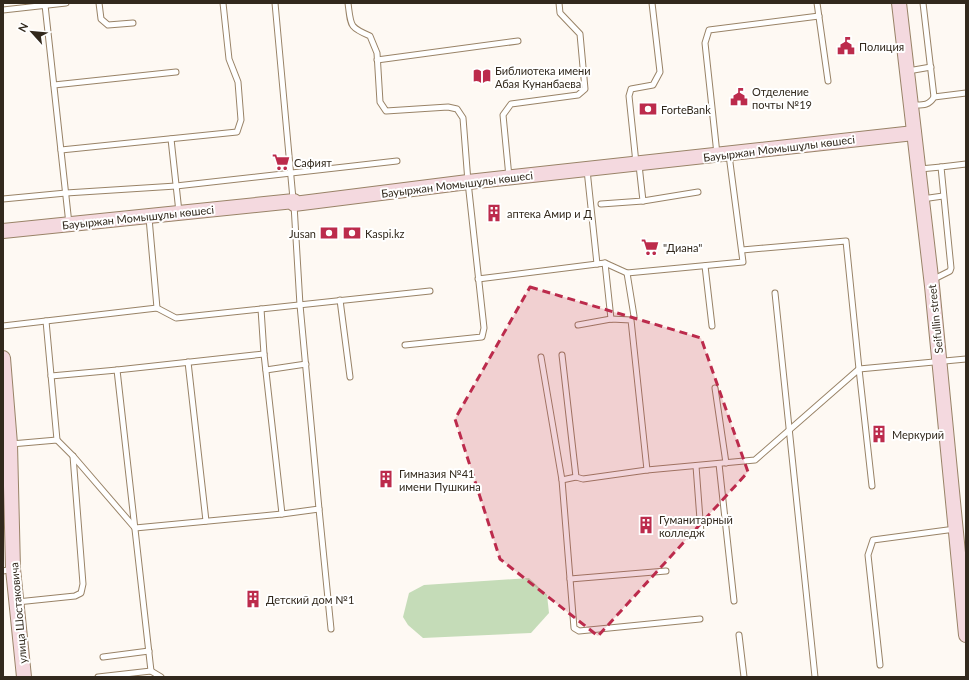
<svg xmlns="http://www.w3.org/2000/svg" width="969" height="680" viewBox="0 0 969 680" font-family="Lato,sans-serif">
<rect width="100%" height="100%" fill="#fef9f3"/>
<!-- green -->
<path fill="#c5dcb8" d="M529 578 547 595 549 613 531 633 423 638 408 625 403 617 409 593 424 585Z"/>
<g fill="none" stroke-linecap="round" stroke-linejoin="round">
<!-- lane casing -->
<g stroke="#998367" stroke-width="7">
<g id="lane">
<path d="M99 3 101 19 108 25 133 23"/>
<path d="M275 3 293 199"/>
<path d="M348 3C351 26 349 27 370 36L377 53 380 102 386 111 448 107 457 109 463 118 468 182 484 328 482 337 405 345"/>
<path d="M817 3 828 81"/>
<path d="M45 5 69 224"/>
<path d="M3 10 66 3"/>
<path d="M377 60 518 41"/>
<path d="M908 71 931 67"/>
<path d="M54 85 176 72"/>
<path d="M934 97 966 93"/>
<path d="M913 105C922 105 929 106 934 97L923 3"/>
<path d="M171 139 179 212"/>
<path d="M61 150 237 132 241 120 238 82 229 59 223 3"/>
<path d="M717 154 705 43 709 30 819 16"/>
<path d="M636 163 629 96 631 89 653 85 660 72 652 3"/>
<path d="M920 169 941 167"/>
<path d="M587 170 597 264"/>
<path d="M509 177 503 115 511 104 578 95 585 89 580 34 560 13 559 3"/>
<path d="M3 199 66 193 176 186 397 161"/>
<path d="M922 199 943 196"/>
<path d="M643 201 698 192"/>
<path d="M601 204 643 201 639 165"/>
<path d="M149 218 157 308"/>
<path d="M742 250 846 241 859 369 872 486"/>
<path d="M605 263 611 319"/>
<path d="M705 266 712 326"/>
<path d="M627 273 634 316"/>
<path d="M478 279 605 263 627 273 743 262 729 155"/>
<path d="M932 280 950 271 951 268 941 167 966 164"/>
<path d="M775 293 815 677"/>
<path d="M340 300 350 377"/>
<path d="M261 309 264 354 282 514"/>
<path d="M46 321 57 440"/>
<path d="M578 325 611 319 631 320 647 470"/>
<path d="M3 326 157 308 176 318 430 291"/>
<path d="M562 355 576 477 583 479 647 470 755 460 859 369 966 359"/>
<path d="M541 357 562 480 574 628 579 631 700 619"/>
<path d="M188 362 206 521"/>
<path d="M117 370 151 671"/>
<path d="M266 370 306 364"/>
<path d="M51 376 117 370 264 354"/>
<path d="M715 388 726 463"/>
<path d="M11 444 57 440 73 456 135 528 282 514 319 509 300 305 294 205"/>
<path d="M719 464 734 601"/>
<path d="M696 466 701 533"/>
<path d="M562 480 576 477"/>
<path d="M319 509 331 629"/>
<path d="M3 571 12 569"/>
<path d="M570 579 666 571"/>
<path d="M17 602 75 596 81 593 83 584 73 456"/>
<path d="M739 635 744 677"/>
<path d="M103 657 149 651"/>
<path d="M880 665 868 555 873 540 955 529"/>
<path d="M98 677 151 671 161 677"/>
</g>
</g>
<!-- secondary casing -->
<g stroke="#998367" stroke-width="16">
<g id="secondary">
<path d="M899 3 932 286 966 635"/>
<path d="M3 231 294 201V204L468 182 914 133"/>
<path d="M3 358 10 444 13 569 24 677"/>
</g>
</g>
<!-- lane -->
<use href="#lane" stroke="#fff" stroke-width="5"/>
<!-- secondary -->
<use href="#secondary" stroke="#f4d9df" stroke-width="14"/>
</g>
<!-- marked area -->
<path fill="#bc2b4c" fill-opacity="0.2" stroke="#bc2b4c" stroke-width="3" stroke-dasharray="8 5" stroke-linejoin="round" d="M530 287 701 338 748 472 598 636 500 559 455 419Z"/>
<!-- icons -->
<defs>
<g id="civic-bare" transform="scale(1.38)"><path d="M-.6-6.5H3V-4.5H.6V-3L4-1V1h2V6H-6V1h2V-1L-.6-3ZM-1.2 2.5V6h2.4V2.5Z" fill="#bc2b4c" stroke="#fff" stroke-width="2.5" paint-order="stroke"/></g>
<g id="library-bare" transform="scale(1.38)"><path d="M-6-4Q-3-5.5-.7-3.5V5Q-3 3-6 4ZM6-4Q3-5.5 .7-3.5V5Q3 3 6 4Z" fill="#bc2b4c" stroke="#fff" stroke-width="2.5" paint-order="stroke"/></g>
<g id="bank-bare" transform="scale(1.38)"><path d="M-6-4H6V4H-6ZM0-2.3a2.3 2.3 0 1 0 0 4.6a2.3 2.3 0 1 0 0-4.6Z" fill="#bc2b4c" stroke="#fff" stroke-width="2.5" paint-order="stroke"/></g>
<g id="supermarket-bare" transform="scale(1.38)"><path d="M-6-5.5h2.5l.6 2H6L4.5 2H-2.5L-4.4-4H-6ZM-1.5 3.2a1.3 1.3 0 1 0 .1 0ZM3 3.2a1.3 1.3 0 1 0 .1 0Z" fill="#bc2b4c" stroke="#fff" stroke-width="2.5" paint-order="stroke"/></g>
<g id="building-bare" transform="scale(1.38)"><path d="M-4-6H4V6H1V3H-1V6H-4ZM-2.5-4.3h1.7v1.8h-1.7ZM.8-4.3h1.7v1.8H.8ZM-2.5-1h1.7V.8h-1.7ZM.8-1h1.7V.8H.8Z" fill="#bc2b4c" stroke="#fff" stroke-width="2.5" paint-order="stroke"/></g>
</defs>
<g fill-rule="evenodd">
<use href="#civic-bare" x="846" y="46"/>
<use href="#library-bare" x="482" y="76"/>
<use href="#civic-bare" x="739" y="97"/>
<use href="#bank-bare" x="648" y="109"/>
<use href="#supermarket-bare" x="281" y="162"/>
<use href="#building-bare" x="494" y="213"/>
<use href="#bank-bare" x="329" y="233"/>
<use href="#bank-bare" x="352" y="233"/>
<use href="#supermarket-bare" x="650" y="247"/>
<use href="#building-bare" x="879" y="434"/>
<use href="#building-bare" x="386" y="479"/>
<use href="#building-bare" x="646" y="525"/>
<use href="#building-bare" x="253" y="599"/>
</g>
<g text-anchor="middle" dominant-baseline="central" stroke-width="4" stroke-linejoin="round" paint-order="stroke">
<!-- poi labels -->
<g font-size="11" fill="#32291d" stroke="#fff" text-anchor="start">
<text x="859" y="46">Полиция</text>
<text x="495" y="70">Библиотека имени<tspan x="495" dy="13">Абая Кунанбаева</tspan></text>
<text x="752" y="91">Отделение<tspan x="752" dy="13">почты №19</tspan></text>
<text x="661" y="109">ForteBank</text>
<text x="294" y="162">Сафият</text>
<text x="507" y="213">аптека Амир и Д</text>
<text x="316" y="233" text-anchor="end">Jusan</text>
<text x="365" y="233">Kaspi.kz</text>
<text x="663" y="247">"Диана"</text>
<text x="892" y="434">Меркурий</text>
<text x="399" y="473">Гимназия №41<tspan x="399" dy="13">имени Пушкина</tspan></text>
<text x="659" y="519">Гуманитарный<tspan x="659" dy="13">колледж</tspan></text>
<text x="266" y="599">Детский дом №1</text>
</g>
<!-- street labels -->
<g font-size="11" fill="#32291d" stroke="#fff">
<text transform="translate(779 148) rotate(-7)">Бауыржан Момышұлы көшесі</text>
<text transform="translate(457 184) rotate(-7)">Бауыржан Момышұлы көшесі</text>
<text transform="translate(138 217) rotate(-6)">Бауыржан Момышұлы көшесі</text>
<text transform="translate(935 319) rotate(-96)">Seifullin street</text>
<text transform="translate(18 613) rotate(-95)">улица Шостаковича</text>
</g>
</g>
<!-- border -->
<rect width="969" height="680" fill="none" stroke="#32291d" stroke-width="8"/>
<!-- north arrow -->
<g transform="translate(32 32) rotate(297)" stroke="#ffffff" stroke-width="3" paint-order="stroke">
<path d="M0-3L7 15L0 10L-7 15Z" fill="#32291d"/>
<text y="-6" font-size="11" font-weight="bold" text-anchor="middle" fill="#32291d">N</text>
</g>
</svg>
